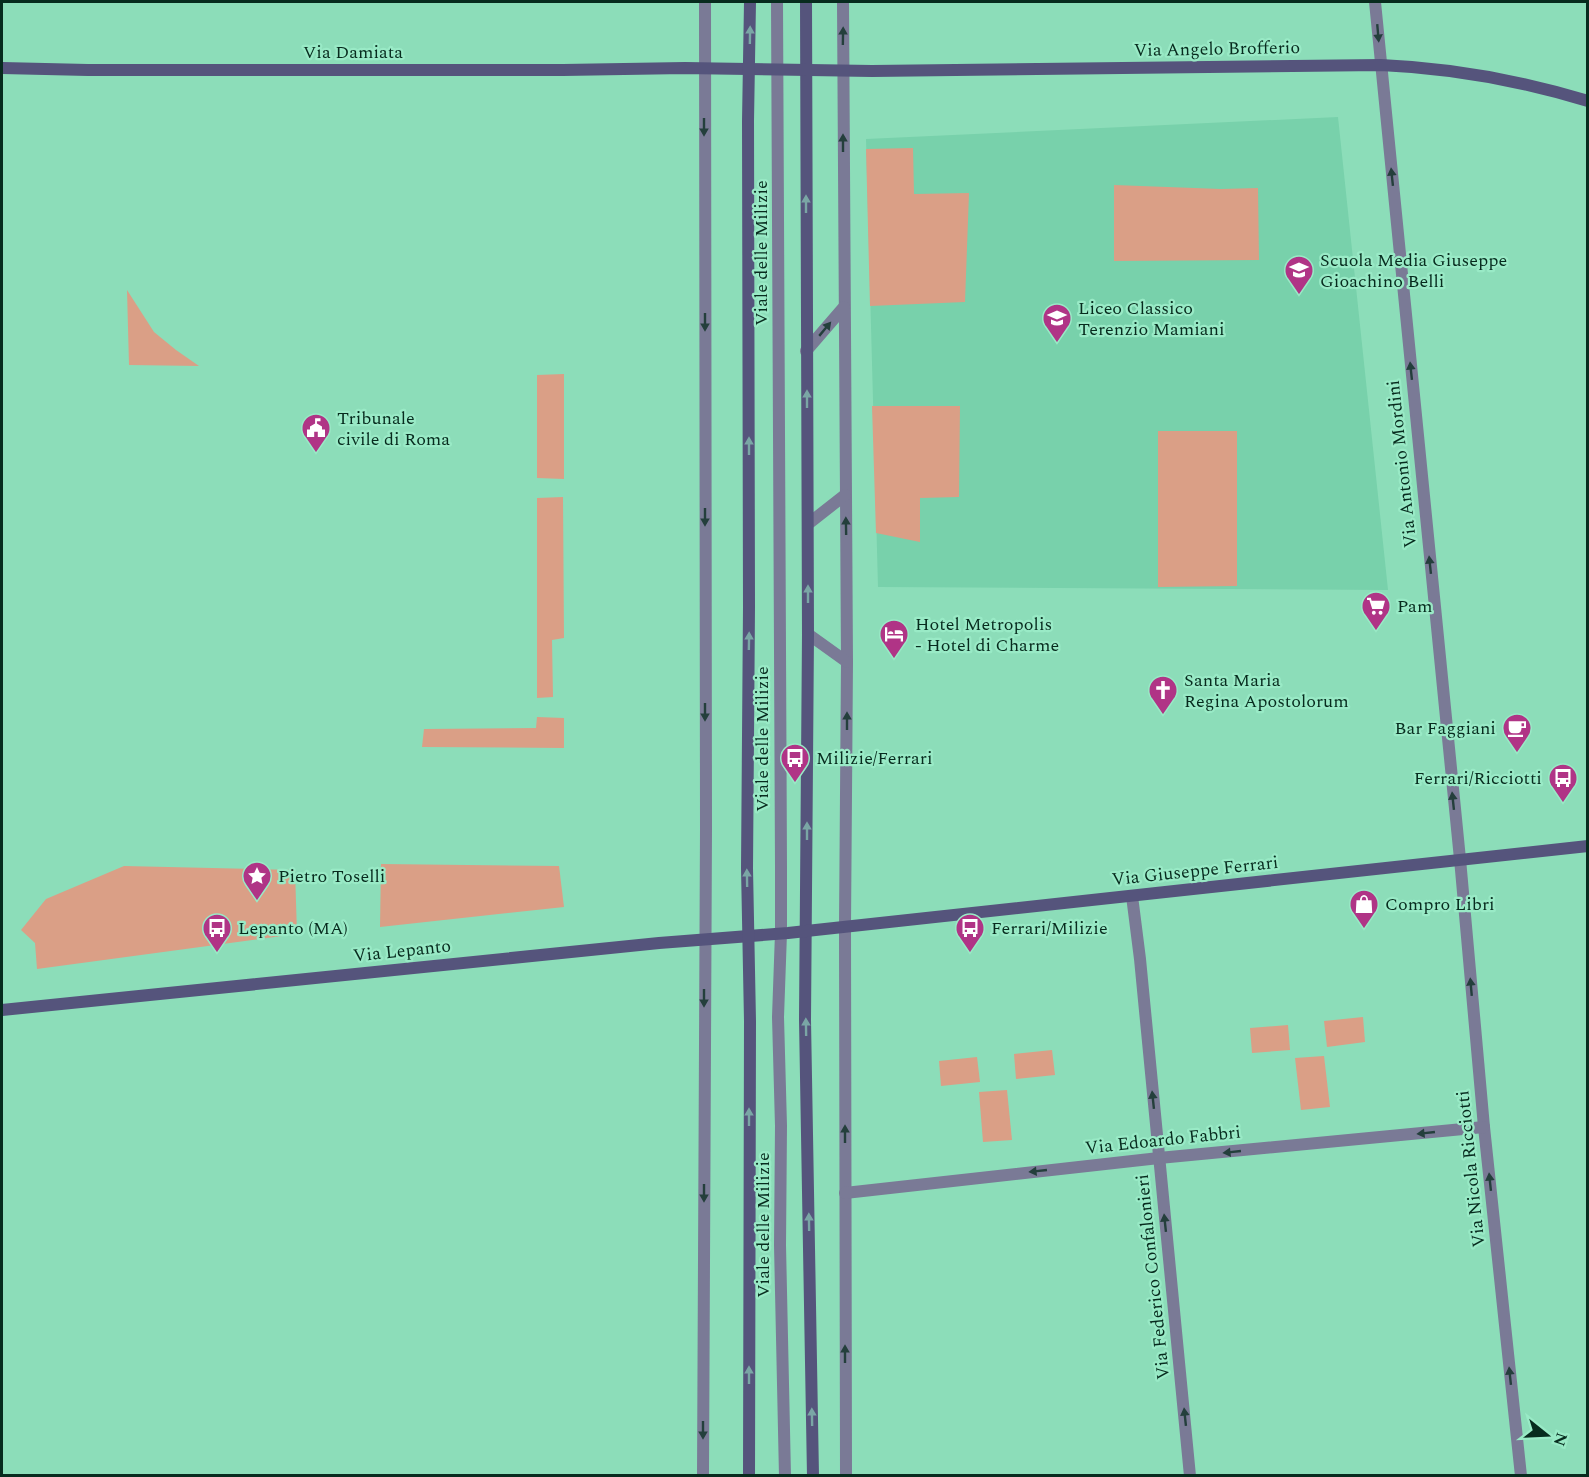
<svg xmlns="http://www.w3.org/2000/svg" width="1589" height="1477" viewBox="0 0 1589 1477" font-family="Spectral,serif">
<rect width="100%" height="100%" fill="#8cddb9"/>
<!-- built -->
<path fill="#78d1ab" d="M1338 117 1388 590 878 587 866 139Z"/>
<!-- green -->
<g fill="#da9f86">
<path d="M913 148 914 194 969 193 965 302 870 306 866 149Z"/>
<path d="M1114 185 1221 189 1258 188 1259 260 1114 261Z"/>
<path d="M127 290 154 332 176 350 199 366 129 365Z"/>
<path d="M564 374V479L537 478V375Z"/>
<path d="M872 406H960L959 497 920 498V542L876 533Z"/>
<path d="M1158 431H1237V586L1158 587Z"/>
<path d="M563 497 564 638 552 640 553 697 537 698V498Z"/>
<path d="M537 717 564 718V748L422 747 424 729 536 728Z"/>
<path d="M381 864 559 866 564 907 380 927Z"/>
<path d="M124 866 295 870 297 934 37 969 35 943 21 930 46 899Z"/>
<path d="M1363 1017 1365 1042 1327 1047 1324 1021Z"/>
<path d="M1288 1025 1290 1050 1252 1053 1250 1028Z"/>
<path d="M1052 1050 1055 1075 1016 1079 1014 1054Z"/>
<path d="M1324 1056 1330 1107 1301 1110 1295 1058Z"/>
<path d="M977 1057 980 1082 941 1086 939 1061Z"/>
<path d="M1007 1090 1012 1140 983 1142 979 1092Z"/>
</g>
<g fill="none" stroke-linecap="round" stroke-linejoin="round">
<!-- lane -->
<path stroke="#7a7a96" stroke-width="12" d="M777 2 781 866V933L778 1017 781 1126 780 1245 785 1476"/>
<!-- street -->
<g stroke="#7a7a96" stroke-width="12">
<path d="M843 2 847 662 845 926 846 1476"/>
<path d="M1375 2 1460 859 1484 1127 1521 1476"/>
<path d="M806 351 844 307"/>
<path d="M808 524 845 495"/>
<path d="M808 634 847 662"/>
<path d="M1132 896 1140 959 1190 1476"/>
<path d="M845 1193 1159 1158 1484 1127"/>
<path d="M703 1476 706 829 705 2"/>
</g>
<!-- secondary -->
<g stroke="#55547c" stroke-width="12">
<path d="M806 2 808 634 805 1020 813 1476"/>
<path d="M2 68 88 70H563L685 68 872 71 1381 65C1453 68 1519 80 1588 101"/>
<path d="M2 1010 659 943 788 933 1588 846"/>
<path d="M749 1476 750 1021 747 868 749 607 748 121 750 2"/>
</g>
</g>
<!-- one-way arrows -->
<defs><path id="oneway-solid" d="M-6-.8H1V-3.2L6.5 0L1 3.2V.8H-6Z" transform="scale(1.5)"/></defs>
<g fill="#243f3c">
<use href="#oneway-solid" transform="translate(1378 33) rotate(85)"/>
<use href="#oneway-solid" transform="translate(843 36) rotate(-89)"/>
<use href="#oneway-solid" transform="translate(704 127) rotate(90)"/>
<use href="#oneway-solid" transform="translate(843 143) rotate(-90)"/>
<use href="#oneway-solid" transform="translate(1392 177) rotate(-96)"/>
<use href="#oneway-solid" transform="translate(705 322) rotate(90)"/>
<use href="#oneway-solid" transform="translate(825 329) rotate(-50)"/>
<use href="#oneway-solid" transform="translate(1411 371) rotate(-96)"/>
<use href="#oneway-solid" transform="translate(705 517) rotate(90)"/>
<use href="#oneway-solid" transform="translate(846 526) rotate(-91)"/>
<use href="#oneway-solid" transform="translate(1430 565) rotate(-96)"/>
<use href="#oneway-solid" transform="translate(705 712) rotate(90)"/>
<use href="#oneway-solid" transform="translate(847 721) rotate(-90)"/>
<use href="#oneway-solid" transform="translate(1453 801) rotate(-96)"/>
<use href="#oneway-solid" transform="translate(1471 987) rotate(-95)"/>
<use href="#oneway-solid" transform="translate(704 998) rotate(90)"/>
<use href="#oneway-solid" transform="translate(1153 1100) rotate(-96)"/>
<use href="#oneway-solid" transform="translate(1426 1133) rotate(174)"/>
<use href="#oneway-solid" transform="translate(845 1134) rotate(-90)"/>
<use href="#oneway-solid" transform="translate(1232 1152) rotate(174)"/>
<use href="#oneway-solid" transform="translate(1038 1171) rotate(174)"/>
<use href="#oneway-solid" transform="translate(1490 1182) rotate(-96)"/>
<use href="#oneway-solid" transform="translate(704 1193) rotate(90)"/>
<use href="#oneway-solid" transform="translate(1165 1223) rotate(-96)"/>
<use href="#oneway-solid" transform="translate(845 1354) rotate(-90)"/>
<use href="#oneway-solid" transform="translate(1510 1376) rotate(-96)"/>
<use href="#oneway-solid" transform="translate(1185 1417) rotate(-96)"/>
<use href="#oneway-solid" transform="translate(703 1430) rotate(90)"/>
</g>
<g fill="#7aa6a5">
<use href="#oneway-solid" transform="translate(750 35) rotate(-89)"/>
<use href="#oneway-solid" transform="translate(806 204) rotate(-90)"/>
<use href="#oneway-solid" transform="translate(807 399) rotate(-90)"/>
<use href="#oneway-solid" transform="translate(749 446) rotate(-90)"/>
<use href="#oneway-solid" transform="translate(808 594) rotate(-90)"/>
<use href="#oneway-solid" transform="translate(749 641) rotate(-89)"/>
<use href="#oneway-solid" transform="translate(807 831) rotate(-90)"/>
<use href="#oneway-solid" transform="translate(747 878) rotate(-91)"/>
<use href="#oneway-solid" transform="translate(806 1027) rotate(-91)"/>
<use href="#oneway-solid" transform="translate(749 1117) rotate(-90)"/>
<use href="#oneway-solid" transform="translate(809 1222) rotate(-91)"/>
<use href="#oneway-solid" transform="translate(749 1375) rotate(-90)"/>
<use href="#oneway-solid" transform="translate(812 1417) rotate(-91)"/>
</g>
<!-- icons -->
<defs>
<g id="school-pin" transform="scale(1.5)"><path d="M0 17L-7.5 6A9.5 9.5 0 1 1 7.5 6Z" fill="#b03486" stroke="#99eac6"/><path d="M0-5L7-2L0 1L-7-2ZM-4 1L0 2.5L4 1V4Q0 6-4 4Z" fill="#fff"/></g>
<g id="civic-pin" transform="scale(1.5)"><path d="M0 17L-7.5 6A9.5 9.5 0 1 1 7.5 6Z" fill="#b03486" stroke="#99eac6"/><path d="M-.6-6.5H3V-4.5H.6V-3L4-1V1h2V6H-6V1h2V-1L-.6-3ZM-1.2 2.5V6h2.4V2.5Z" fill="#fff"/></g>
<g id="supermarket-pin" transform="scale(1.5)"><path d="M0 17L-7.5 6A9.5 9.5 0 1 1 7.5 6Z" fill="#b03486" stroke="#99eac6"/><path d="M-6-5.5h2.5l.6 2H6L4.5 2H-2.5L-4.4-4H-6ZM-1.5 3.2a1.3 1.3 0 1 0 .1 0ZM3 3.2a1.3 1.3 0 1 0 .1 0Z" fill="#fff"/></g>
<g id="hotel-pin" transform="scale(1.5)"><path d="M0 17L-7.5 6A9.5 9.5 0 1 1 7.5 6Z" fill="#b03486" stroke="#99eac6"/><path d="M-6-4.5h1.5V1H6V5H4.5V3h-9V5H-6ZM-4 0a1.8 1.8 0 1 1 3.6 0ZM.5 0V-2.5h3Q6-2.5 6 0Z" fill="#fff"/></g>
<g id="church-pin" transform="scale(1.5)"><path d="M0 17L-7.5 6A9.5 9.5 0 1 1 7.5 6Z" fill="#b03486" stroke="#99eac6"/><path d="M-1.2-6h2.4v3.5h3.3v2.4h-3.3V6h-2.4V-.1h-3.3v-2.4h3.3Z" fill="#fff"/></g>
<g id="cafe-pin" transform="scale(1.5)"><path d="M0 17L-7.5 6A9.5 9.5 0 1 1 7.5 6Z" fill="#b03486" stroke="#99eac6"/><path d="M-5.5-4.5H6V0H3Q3 3.5 0 3.5H-2.5Q-5.5 3.5-5.5 0ZM3-3.2v2h1.7v-2ZM-6 4.5H4V6H-6Z" fill="#fff"/></g>
<g id="bus-pin" transform="scale(1.5)"><path d="M0 17L-7.5 6A9.5 9.5 0 1 1 7.5 6Z" fill="#b03486" stroke="#99eac6"/><path d="M-5-6H5V4H4V6H2V4H-2V6H-4V4H-5ZM-3.5-4V0h7V-4ZM-3.5 1.2v1.5H-2V1.2ZM2 1.2v1.5H3.5V1.2Z" fill="#fff"/></g>
<g id="sight-pin" transform="scale(1.5)"><path d="M0 17L-7.5 6A9.5 9.5 0 1 1 7.5 6Z" fill="#b03486" stroke="#99eac6"/><path d="M0-6L1.8-2.2L6-1.7L2.9 1.2L3.7 5.4L0 3.3L-3.7 5.4L-2.9 1.2L-6-1.7L-1.8-2.2Z" fill="#fff"/></g>
<g id="shop-pin" transform="scale(1.5)"><path d="M0 17L-7.5 6A9.5 9.5 0 1 1 7.5 6Z" fill="#b03486" stroke="#99eac6"/><path d="M-5-2.5h2.3a2.7 3.5 0 0 1 5.4 0H5L5.5 6h-11ZM-1.5-2.5h3a1.5 2.3 0 0 0-3 0Z" fill="#fff"/></g>
</defs>
<g fill-rule="evenodd">
<use href="#school-pin" x="1299" y="270"/>
<use href="#school-pin" x="1057" y="318"/>
<use href="#civic-pin" x="316" y="428"/>
<use href="#supermarket-pin" x="1376" y="606"/>
<use href="#hotel-pin" x="894" y="634"/>
<use href="#church-pin" x="1163" y="690"/>
<use href="#cafe-pin" x="1517" y="728"/>
<use href="#bus-pin" x="795" y="758"/>
<use href="#bus-pin" x="1563" y="778"/>
<use href="#sight-pin" x="257" y="876"/>
<use href="#shop-pin" x="1364" y="904"/>
<use href="#bus-pin" x="217" y="928"/>
<use href="#bus-pin" x="970" y="928"/>
</g>
<g text-anchor="middle" dominant-baseline="central" stroke-width="4.5" stroke-linejoin="round" paint-order="stroke">
<!-- street labels -->
<g font-size="18" fill="#072b1e" stroke="#99eac6">
<text transform="translate(1217 49) rotate(-1)">Via Angelo Brofferio</text>
<text x="353" y="52">Via Damiata</text>
<text transform="translate(761 253) rotate(-90)">Viale delle Milizie</text>
<text transform="translate(1402 464) rotate(-96)">Via Antonio Mordini</text>
<text transform="translate(762 739) rotate(-90)">Viale delle Milizie</text>
<text transform="translate(1195 871) rotate(-6)">Via Giuseppe Ferrari</text>
<text transform="translate(402 951) rotate(-6)">Via Lepanto</text>
<text transform="translate(1163 1140) rotate(-6)">Via Edoardo Fabbri</text>
<text transform="translate(1471 1169) rotate(-96)">Via Nicola Ricciotti</text>
<text transform="translate(763 1225) rotate(-90)">Viale delle Milizie</text>
<text transform="translate(1153 1277) rotate(-96)">Via Federico Confalonieri</text>
</g>
<!-- poi labels -->
<g font-size="18" fill="#072b1e" stroke="#99eac6" text-anchor="start">
<text x="1320" y="260">Scuola Media Giuseppe<tspan x="1320" dy="21">Gioachino Belli</tspan></text>
<text x="1078" y="308">Liceo Classico<tspan x="1078" dy="21">Terenzio Mamiani</tspan></text>
<text x="337" y="418">Tribunale<tspan x="337" dy="21">civile di Roma</tspan></text>
<text x="1397" y="606">Pam</text>
<text x="915" y="624">Hotel Metropolis<tspan x="915" dy="21">- Hotel di Charme</tspan></text>
<text x="1184" y="680">Santa Maria<tspan x="1184" dy="21">Regina Apostolorum</tspan></text>
<text x="1496" y="728" text-anchor="end">Bar Faggiani</text>
<text x="816" y="758">Milizie/Ferrari</text>
<text x="1542" y="778" text-anchor="end">Ferrari/Ricciotti</text>
<text x="278" y="876">Pietro Toselli</text>
<text x="1385" y="904">Compro Libri</text>
<text x="238" y="928">Lepanto (MA)</text>
<text x="991" y="928">Ferrari/Milizie</text>
</g>
</g>
<!-- border -->
<rect width="1589" height="1477" fill="none" stroke="#072b1e" stroke-width="6"/>
<!-- north arrow -->
<g transform="translate(1547 1435) rotate(108)" stroke="#99eac6" stroke-width="4.5" paint-order="stroke">
<path d="M0-4.5L10 22L0 15L-10 22Z" fill="#072b1e"/>
<text y="-9" font-size="16" font-weight="bold" text-anchor="middle" fill="#072b1e">N</text>
</g>
</svg>
